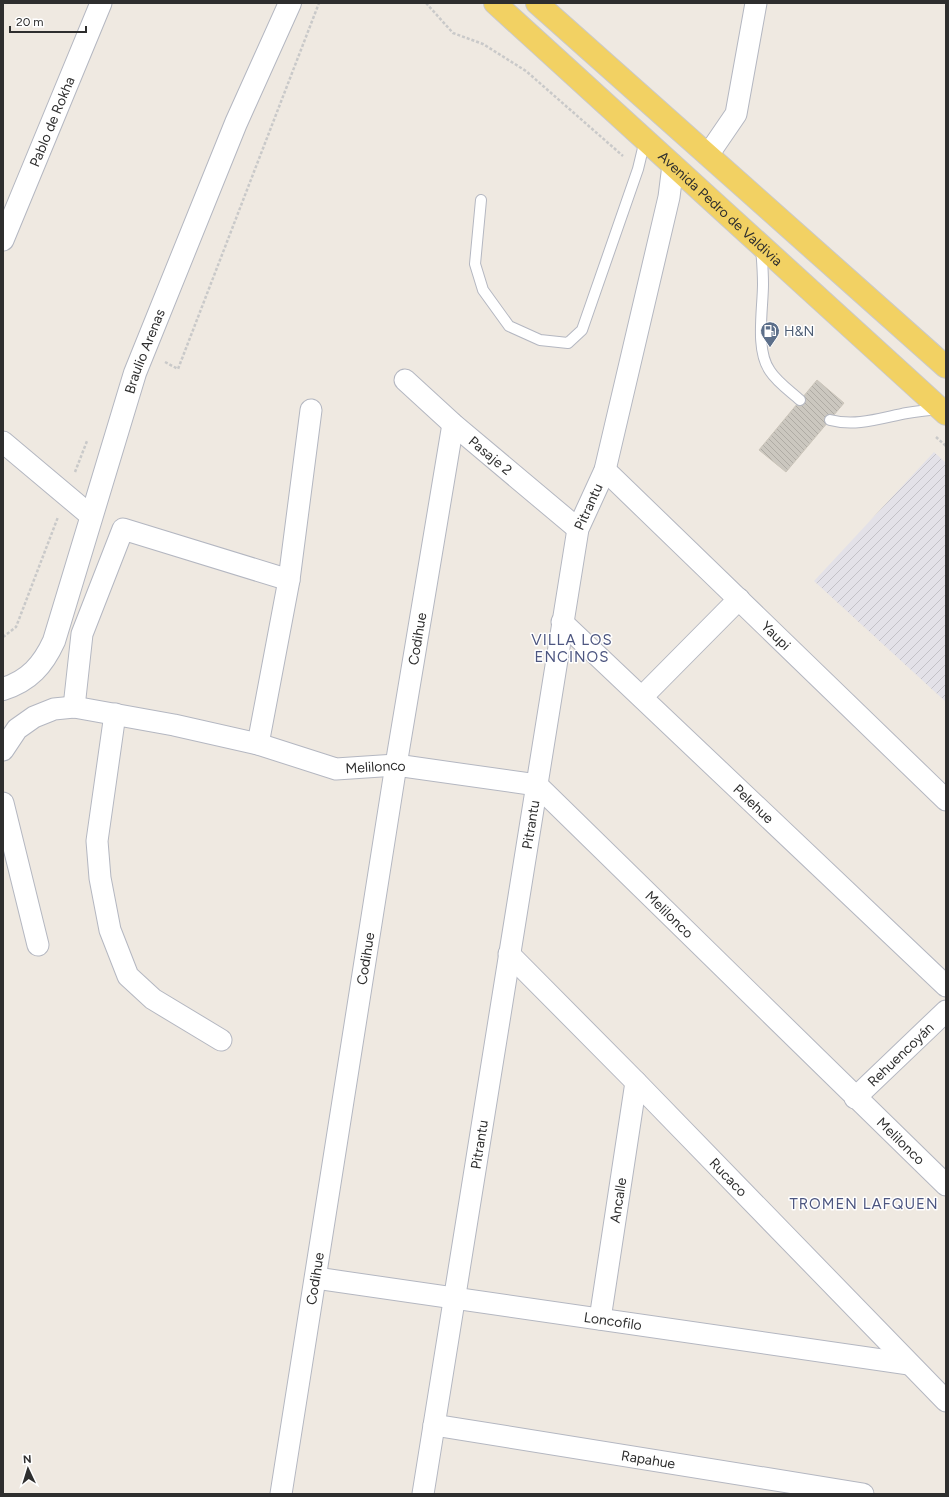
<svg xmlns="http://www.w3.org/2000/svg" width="949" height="1497" viewBox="0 0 949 1497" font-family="Figtree,sans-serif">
<defs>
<pattern id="industrial-furrows" width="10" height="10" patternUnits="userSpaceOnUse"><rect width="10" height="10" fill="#e3e1e8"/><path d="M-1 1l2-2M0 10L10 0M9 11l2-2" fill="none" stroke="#c3c1c7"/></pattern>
<pattern id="building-back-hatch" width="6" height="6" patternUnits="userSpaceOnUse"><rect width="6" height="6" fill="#cbc7bf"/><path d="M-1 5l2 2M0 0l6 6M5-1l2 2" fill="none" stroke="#afaba4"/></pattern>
</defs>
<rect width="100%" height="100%" fill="#efe9e1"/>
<!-- industrial -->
<path fill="url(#industrial-furrows)" d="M934 452 946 463V702L814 581Z"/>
<!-- building -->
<path fill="url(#building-back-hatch)" stroke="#cbc5ba" d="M817 380 844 403 786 472 759 450Z"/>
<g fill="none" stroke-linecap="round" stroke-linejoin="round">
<!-- lane casing -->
<g stroke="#b4b7c1" stroke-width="12">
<g id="lane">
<path d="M481 200 475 264 483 290 509 326 540 340 568 343 582 330 638 169 645 140"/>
<path d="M761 247C762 259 763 272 763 284 763 309 755 350 770 371 777 382 790 391 800 400"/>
<path d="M830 420C856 427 881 418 907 413 918 411 928 410 939 409"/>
</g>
</g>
<!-- street casing -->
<g stroke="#b4b7c1" stroke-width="23">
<g id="street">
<path d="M708 155 736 114 756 3"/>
<path id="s1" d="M3 240 101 3"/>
<path id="s2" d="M405 380 453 424 578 529"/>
<path d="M3 442 91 516"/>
<path id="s3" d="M605 470 946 800"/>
<path id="s4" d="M562 622 946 986"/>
<path d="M642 697 739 599"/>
<path d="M74 707 82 634 123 529 289 580"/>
<path d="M115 714 97 841 100 878 110 930 128 976 153 999 221 1040"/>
<path d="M258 744 289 580 311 410"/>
<path id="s5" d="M3 750 17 729 34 717 54 709 74 707 174 725 258 744 336 769 396 765 537 785 946 1185"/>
<path d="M3 803 38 945"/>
<path id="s6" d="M509 954 636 1082 946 1401"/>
<path id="s7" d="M855 1098 946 1011"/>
<path id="s8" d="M316 1278 909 1364"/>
<path id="s9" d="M600 1319 636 1082"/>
<path id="s10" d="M434 1425 863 1494"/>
<path id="s11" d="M281 1494 396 765 453 424"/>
<path id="s12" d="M423 1494 578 529 605 470 669 197 673 165"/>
</g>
</g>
<!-- secondary casing -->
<g stroke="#b4b7c1" stroke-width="24">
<g id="secondary">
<path id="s13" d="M3 689C29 681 43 665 54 641L135 373 236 123 290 3"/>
</g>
</g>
<!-- primary casing -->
<g stroke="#c9c9c9" stroke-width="24">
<g id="primary">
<path id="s14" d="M495 3 946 414"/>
<path d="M537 3 946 367"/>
</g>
</g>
<!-- path -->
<g stroke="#c9c9c9" stroke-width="2.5" stroke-dasharray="3 2" stroke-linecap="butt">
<path d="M426 3 453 33 483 44 526 71 623 156"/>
<path d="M165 362 178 369 319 3"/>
<path d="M936 437 946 446"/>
<path d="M75 472 87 441"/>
<path d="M3 637 16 627 58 517"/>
</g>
<!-- lane -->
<use href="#lane" stroke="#fff" stroke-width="10"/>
<!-- street -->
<use href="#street" stroke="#fff" stroke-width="21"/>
<!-- secondary -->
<use href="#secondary" stroke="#fff" stroke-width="22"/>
<!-- primary -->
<use href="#primary" stroke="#f2d163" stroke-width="22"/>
</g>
<!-- icons -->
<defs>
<g id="fuel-pin" transform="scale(1)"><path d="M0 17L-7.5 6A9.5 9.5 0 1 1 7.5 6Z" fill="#5c6f8a" stroke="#fff"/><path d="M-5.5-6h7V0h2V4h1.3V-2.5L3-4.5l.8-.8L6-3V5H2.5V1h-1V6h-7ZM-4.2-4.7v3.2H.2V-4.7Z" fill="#fff"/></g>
</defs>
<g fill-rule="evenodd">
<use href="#fuel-pin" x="770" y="331"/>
</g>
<g text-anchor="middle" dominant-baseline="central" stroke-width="3" stroke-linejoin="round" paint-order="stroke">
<!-- street labels -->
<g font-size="14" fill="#2e2e2e" stroke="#fff">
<text stroke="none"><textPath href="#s1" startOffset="128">Pablo de Rokha</textPath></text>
<text stroke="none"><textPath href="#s14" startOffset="305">Avenida Pedro de Valdivia</textPath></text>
<text stroke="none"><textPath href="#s13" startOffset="376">Braulio Arenas</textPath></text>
<text stroke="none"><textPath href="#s2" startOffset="114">Pasaje 2</textPath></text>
<text stroke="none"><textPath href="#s12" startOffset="1002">Pitrantu</textPath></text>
<text stroke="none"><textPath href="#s3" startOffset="238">Yaupi</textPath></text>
<text stroke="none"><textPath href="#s11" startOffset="866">Codihue</textPath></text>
<text stroke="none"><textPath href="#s5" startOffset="397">Melilonco</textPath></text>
<text stroke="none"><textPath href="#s4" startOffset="264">Pelehue</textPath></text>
<text stroke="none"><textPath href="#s12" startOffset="678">Pitrantu</textPath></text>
<text stroke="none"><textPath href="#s5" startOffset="745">Melilonco</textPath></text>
<text stroke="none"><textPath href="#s11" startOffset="542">Codihue</textPath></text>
<text stroke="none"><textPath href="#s7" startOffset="63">Rehuencoyán</textPath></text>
<text stroke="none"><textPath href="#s5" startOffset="1069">Melilonco</textPath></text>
<text stroke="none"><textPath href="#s12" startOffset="354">Pitrantu</textPath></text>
<text stroke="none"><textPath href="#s6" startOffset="313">Rucaco</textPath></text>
<text stroke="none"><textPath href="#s9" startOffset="120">Ancalle</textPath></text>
<text stroke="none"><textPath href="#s11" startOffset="218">Codihue</textPath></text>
<text stroke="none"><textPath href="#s8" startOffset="300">Loncofilo</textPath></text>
<text stroke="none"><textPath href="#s10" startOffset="217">Rapahue</textPath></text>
</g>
<!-- service labels -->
<g font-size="14" fill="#4e5e75" stroke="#fff" text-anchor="start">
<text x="784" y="331">H&amp;N</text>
</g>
<!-- neighbourhood labels -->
<g font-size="15" letter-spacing="1" fill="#4d5680" stroke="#fff">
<text x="572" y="640">VILLA LOS<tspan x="572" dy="17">ENCINOS</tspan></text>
<text x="864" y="1204">TROMEN LAFQUEN</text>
</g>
</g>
<!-- border -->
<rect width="949" height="1497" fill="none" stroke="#2e2e2e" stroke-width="8"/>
<!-- north arrow -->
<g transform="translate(28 1469) rotate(356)" stroke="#ffffff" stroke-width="3" paint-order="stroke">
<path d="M0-3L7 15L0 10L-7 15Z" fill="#2e2e2e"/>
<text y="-6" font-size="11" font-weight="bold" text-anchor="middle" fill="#2e2e2e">N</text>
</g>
<!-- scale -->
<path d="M10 26v6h76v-6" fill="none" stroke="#2e2e2e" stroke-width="2"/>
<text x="16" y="26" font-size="12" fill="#2e2e2e" stroke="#ffffff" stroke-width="3" paint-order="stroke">20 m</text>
</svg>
